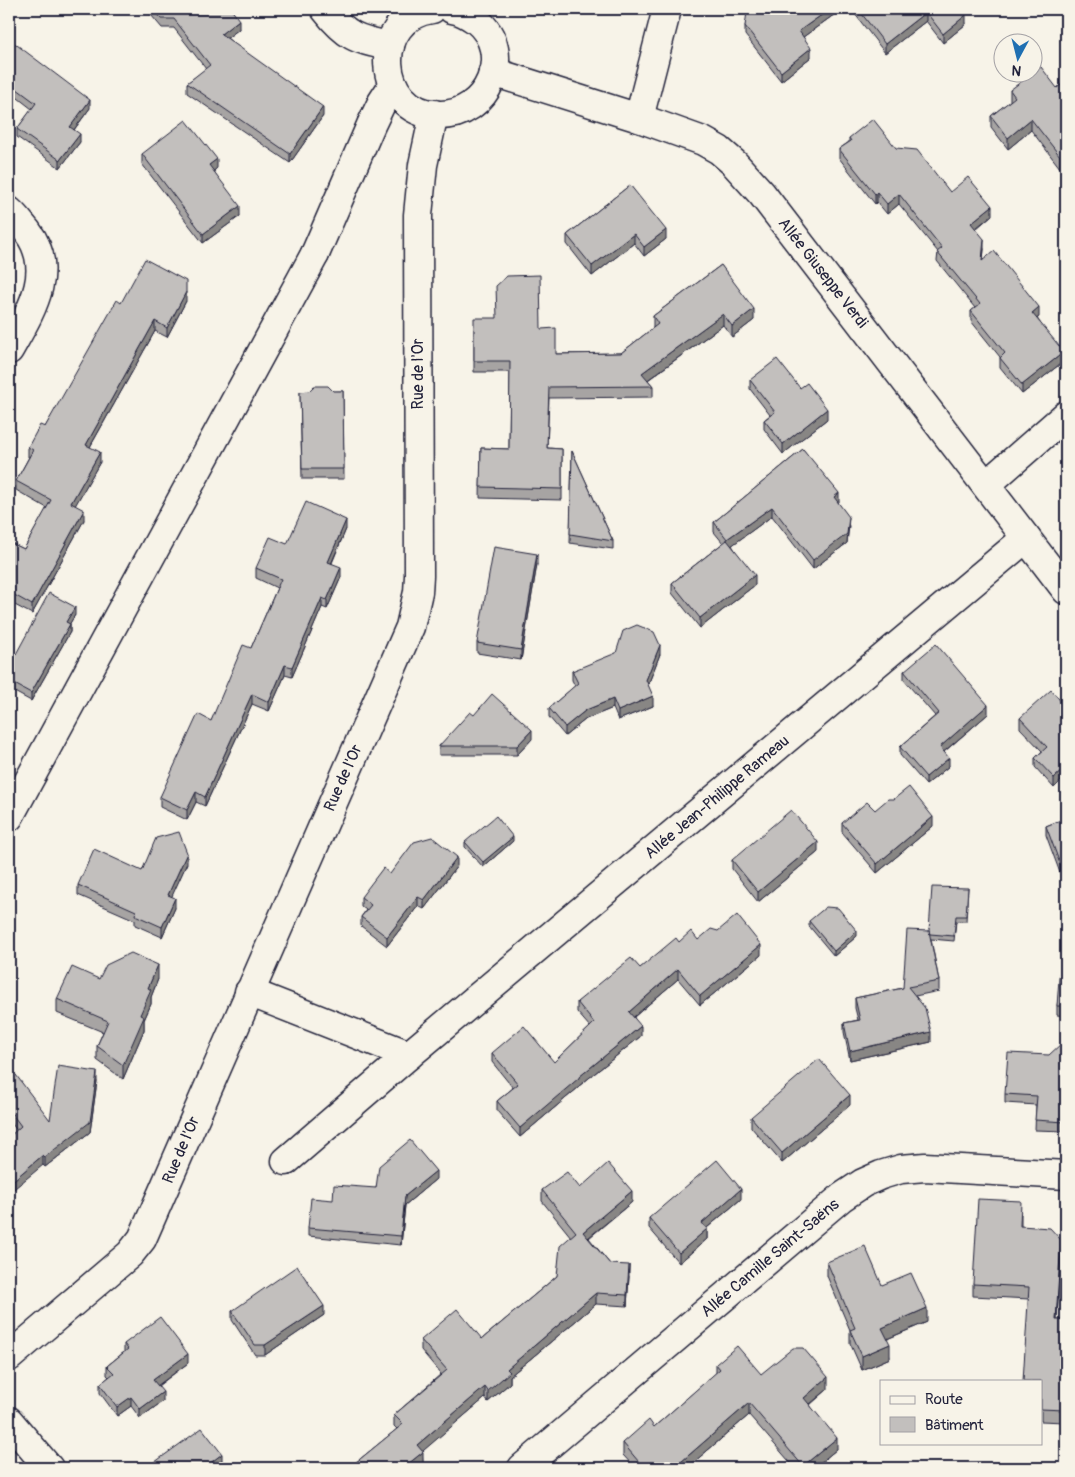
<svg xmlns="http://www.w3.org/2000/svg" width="1075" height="1477" viewBox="0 0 1075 1477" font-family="Pangolin,sans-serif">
<rect width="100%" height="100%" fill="#f7f3e8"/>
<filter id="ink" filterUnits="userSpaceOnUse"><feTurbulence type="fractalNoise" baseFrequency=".02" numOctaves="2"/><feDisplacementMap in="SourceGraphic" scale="10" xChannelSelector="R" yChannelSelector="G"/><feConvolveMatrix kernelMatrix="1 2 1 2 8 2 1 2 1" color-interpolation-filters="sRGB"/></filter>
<g filter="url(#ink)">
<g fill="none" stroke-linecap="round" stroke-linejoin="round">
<!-- pedestrian casing -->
<g stroke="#22223b" stroke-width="31">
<path id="pedestrian" d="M9 817 315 254"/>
</g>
<!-- minor casing -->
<g stroke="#22223b" stroke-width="31">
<g id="minor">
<path d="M325 9C346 36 356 40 390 46"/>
<path d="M432 9C370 17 375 112 438 115 488 117 516 52 476 20 469 15 461 10 452 9"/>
<path d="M493 72 639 118 703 141 719 150 734 163 762 194 1066 590"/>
<path d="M639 118 667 9"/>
<path d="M9 211C16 217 21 224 27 231 58 271 29 314 9 350"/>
<path d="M315 254 371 125 382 102 393 85"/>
<path d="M986 485 1066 415"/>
<path d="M249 992 409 1055"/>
<path d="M286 1161 409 1055 1026 538"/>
<path d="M9 1357 130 1254 142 1239 410 627 418 592 419 576 418 215 423 165 434 114"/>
<path d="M9 1421 49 1468"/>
<path d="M522 1468 842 1197 863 1183 881 1175 901 1169 925 1167 1066 1175"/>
</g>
</g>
<!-- pedestrian -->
<use href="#pedestrian" stroke="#f7f3e8" stroke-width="28"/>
<!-- minor -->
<use href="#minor" stroke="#f7f3e8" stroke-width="28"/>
</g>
<!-- wall -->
<g fill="#a7a4a3" stroke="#22223b">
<path d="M146 9H231L239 29 227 38 323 116 290 163 187 93V83L206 69 174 28H162Z"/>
<path d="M752 9H842L803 37 811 57 781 81 745 35V26Z"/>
<path d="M851 9H962L966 24 943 43 926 21 885 53Z"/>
<path d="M9 39 90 108 74 130 80 142 60 168 17 137V129L32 109 9 91Z"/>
<path d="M1066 81 1060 168 1031 130 1008 149 991 127V116L1010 101V90L1057 88Z"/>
<path d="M849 138 896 148 950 192 992 215 976 229 984 249 983 260 1039 317 1037 318 1064 361 1022 394 1000 367V357L971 321V311L975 308 937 261 938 252 899 204 887 214 877 202 875 204 839 158V149L849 142Z"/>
<path d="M142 154 217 168 214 171 240 216 203 243 142 164Z"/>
<path d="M630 185 666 239 644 256 634 243 592 276 567 244V235Z"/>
<path d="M721 265 754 320 732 337 723 325 648 380 653 386V397L549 398 547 448 562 449V500L480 498 481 448 509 449 510 372H474V329H541L556 354 621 353 653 328V316Z"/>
<path d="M186 301 167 337 155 331 90 447 100 462 75 505 84 520 32 614 9 602V542L24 549 47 508 16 490V481L29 457H28V447L45 427 121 303Z"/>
<path d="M750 380 827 419 783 454 764 429V420L770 415 750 389Z"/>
<path d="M343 391 344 479H302L300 392Z"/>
<path d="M803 449 839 502 838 503 849 526 847 543 813 569 772 516 732 545 755 585 700 628 672 593V583L723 543 714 532V522Z"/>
<path d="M572 451 613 541V549L570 543Z"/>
<path d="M346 529 332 563 341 577 327 609 322 607 292 677 285 675 269 711 252 704 205 806 196 802 187 820 160 807V797L211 721 251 648 277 588 256 578V568L287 544Z"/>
<path d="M537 564 521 660 477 653V643Z"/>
<path d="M75 615 70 623V632L31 701 9 689V667Z"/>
<path d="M660 654 648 685 653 706 618 720 613 708 586 719 565 736 549 717V708L575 686 572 680V671Z"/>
<path d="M904 671 988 714 944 752 949 766 926 785 900 755V747L935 716 904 680Z"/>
<path d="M1066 707 1054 788 1035 767V758L1042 751 1020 728V718Z"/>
<path d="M532 739 517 755H439V746Z"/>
<path d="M875 810 933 826 877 873 842 832V823Z"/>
<path d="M1066 818V889L1046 835V826Z"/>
<path d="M513 841 483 867 465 847V842Z"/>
<path d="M818 852 758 902 732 869V860Z"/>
<path d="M187 863 171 897 175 908 162 937 135 925V920L78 895V885L142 871Z"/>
<path d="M457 866 424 909 418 906 387 946 361 926V917L366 910 361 906V897L390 874Z"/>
<path d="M968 888 966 921H956L954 941 931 939 939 981V991L915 996 931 1042 850 1060 844 1032V1023L858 1020 855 1008V998L903 988 929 931Z"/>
<path d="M809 921 857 936 834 956 809 926Z"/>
<path d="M1066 938V1016L1057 1015V1006Z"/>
<path d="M698 940 761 955 700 1005 678 979 634 1017 641 1036 579 1086V1087L520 1137 497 1111V1101L513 1088 492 1062V1053L554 1062 590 1027 577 1012V1002L640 968 679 942Z"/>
<path d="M99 979H158L151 997V1004L144 1020V1030L123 1079 97 1060V1046L103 1032 57 1013V999Z"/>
<path d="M1066 1048 1065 1131 1035 1130 1036 1105 1005 1103V1094L1049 1055Z"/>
<path d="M9 1081 50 1120 97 1081 90 1132 45 1167 43 1165 9 1120Z"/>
<path d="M850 1105 782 1163 751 1127V1117Z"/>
<path d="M436 1179 405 1205 401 1245 308 1236V1228L333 1200 376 1188Z"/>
<path d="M580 1188 632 1202 589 1238 610 1264 629 1276 627 1306 596 1304 510 1376V1383L488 1402 485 1398 422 1451 423 1463 417 1468H349L397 1429 394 1426V1415L441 1374 421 1350V1340L482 1339 557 1276 571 1237 542 1201V1190Z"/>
<path d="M741 1199 707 1228V1239L679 1263 649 1228V1218Z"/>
<path d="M1021 1214V1226L1061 1252 1057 1320H1066L1064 1422 1041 1421V1381L1029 1299 973 1296V1284Z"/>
<path d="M827 1262 882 1285 927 1322 887 1339 890 1358 862 1370 850 1343V1330L827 1276Z"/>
<path d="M232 1311 324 1315 265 1355H255L232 1320Z"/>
<path d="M124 1344 188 1363 158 1386 163 1401 140 1418 131 1406 117 1416 100 1393V1384L109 1377 107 1375V1366L124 1352Z"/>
<path d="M716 1364 828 1389 810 1405 837 1449 814 1468H795L749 1415 687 1468H635L623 1455V1443L654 1427 716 1373Z"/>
<path d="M155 1462 222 1463 216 1468H155Z"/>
</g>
<!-- shaded-wall -->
<g fill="#888684" stroke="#22223b">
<path d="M830 9H842L799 40V31Z"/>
<path d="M926 12V21L885 53V44Z"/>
<path d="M966 15V24L943 43V34Z"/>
<path d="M239 20V29L221 43V34Z"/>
<path d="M811 48V57L781 81V72Z"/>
<path d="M90 100V108L70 135V127Z"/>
<path d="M323 107V116L290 163V154Z"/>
<path d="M1031 119V130L1008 149V138Z"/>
<path d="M80 134V142L60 168V160Z"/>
<path d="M1066 151V163L1060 168V156Z"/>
<path d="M217 159V168L209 175V165Z"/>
<path d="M877 192V202L875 204V194Z"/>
<path d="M899 194V204L887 214V204Z"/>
<path d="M240 206V216L203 243V234Z"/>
<path d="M992 206V215L971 232V223Z"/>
<path d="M666 230V239L644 256V247Z"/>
<path d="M634 234V243L592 276V266Z"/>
<path d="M984 239V249L982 271V261Z"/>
<path d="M186 292V301L167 337V328Z"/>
<path d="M1039 307V317L1032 322V313Z"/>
<path d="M754 309V320L732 337V326Z"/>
<path d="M723 314V325L642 384V373Z"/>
<path d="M155 321V331L86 454V445Z"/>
<path d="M1064 352V361L1022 394V385Z"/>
<path d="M827 409V419L783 454V444Z"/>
<path d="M100 452V462L71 513V503Z"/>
<path d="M839 493V502L834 507V497Z"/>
<path d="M772 507V516L727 549V539Z"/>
<path d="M84 510V520L32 614V605Z"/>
<path d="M849 517 847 543 813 569V560Z"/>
<path d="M346 520V529L328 571V562Z"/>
<path d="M537 554V564L521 660V650Z"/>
<path d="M341 567V577L327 609V600Z"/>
<path d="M755 575V585L700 628V618Z"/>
<path d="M322 598V607L292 677V667Z"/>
<path d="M75 607V615L66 630V622Z"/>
<path d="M70 624V632L31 701V693Z"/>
<path d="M660 645V654L646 690V680Z"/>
<path d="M285 665V675L269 711V702Z"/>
<path d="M252 694V704L205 806V797Z"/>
<path d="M653 696V706L618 720V711Z"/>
<path d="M613 699V708L586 719 565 736V727L586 710Z"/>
<path d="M988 705V714L940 755V747Z"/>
<path d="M532 730V739L517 755V746Z"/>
<path d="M949 758V766L926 785V777Z"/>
<path d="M1066 767V776L1054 788V778Z"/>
<path d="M196 792V802L187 820V810Z"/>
<path d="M933 817V826L877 873V864Z"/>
<path d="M513 837V841L483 867V862Z"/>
<path d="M818 842V852L758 902V892Z"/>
<path d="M187 853V863L168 905V895Z"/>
<path d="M457 857V866L424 909V900Z"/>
<path d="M418 897V906L387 946V937Z"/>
<path d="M175 898V908L162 937V927Z"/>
<path d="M857 931V936L834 956V951Z"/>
<path d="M761 945V955L700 1005V996Z"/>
<path d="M158 965V979L151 997V1004L144 1020V1030L123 1079V1065L140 1015 148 988Z"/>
<path d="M678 969V979L629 1021V1012Z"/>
<path d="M641 1026V1036L579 1086V1087L520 1137V1128L579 1077Z"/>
<path d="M931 1032V1042L850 1060V1051Z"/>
<path d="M97 1072V1081L90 1132 45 1167V1157Z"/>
<path d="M850 1095V1105L782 1163V1153Z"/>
<path d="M43 1155V1165L9 1193V1184Z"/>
<path d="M436 1171V1179L405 1205 401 1245V1236L405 1196Z"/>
<path d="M741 1189V1199L702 1232V1223Z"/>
<path d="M632 1191V1202L583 1242V1232Z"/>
<path d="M707 1229V1239L679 1263V1253Z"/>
<path d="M1061 1240V1252L1056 1332V1320Z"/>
<path d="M629 1265V1276L627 1306V1295Z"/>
<path d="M596 1293V1304L510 1376V1383L488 1402V1391L507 1369Z"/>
<path d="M324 1306V1315L265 1355V1345Z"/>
<path d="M927 1308V1322L882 1341V1328Z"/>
<path d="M890 1344V1358L862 1370V1356Z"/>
<path d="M188 1354V1363L153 1389V1380Z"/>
<path d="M1066 1376V1388L1064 1422V1410Z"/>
<path d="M828 1377V1389L804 1409V1398Z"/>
<path d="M485 1387V1398L417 1456V1445Z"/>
<path d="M163 1392V1401L140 1418V1409Z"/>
<path d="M131 1397V1406L117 1416V1407Z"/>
<path d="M749 1403V1415L687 1468H674Z"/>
<path d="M837 1438V1449L814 1468H803V1466Z"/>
<path d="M423 1452V1463L417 1468H403Z"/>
<path d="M222 1454V1463L216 1468H209V1464Z"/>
</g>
<!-- building -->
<g fill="#c2bfbd" stroke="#22223b">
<path d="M153 9H231L239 20 221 34 323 107 290 154 187 83 210 65 174 19H162Z"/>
<path d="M752 9H830L799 31 811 48 781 72 745 26 747 12Z"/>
<path d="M858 9H962L966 15 943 34 926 12 885 44Z"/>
<path d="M9 39 90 100 70 127 80 134 60 160 17 129 36 103 9 83Z"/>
<path d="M1041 67 1057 88 1066 81V151L1060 156 1031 119 1008 138 991 116 1015 97 1010 90Z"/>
<path d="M873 119 896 148 917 150 950 192 968 177 992 206 971 223 984 239 982 261 994 251 1039 307 1032 313 1064 352 1022 385 1000 358 1005 353 971 311 980 304 937 252 942 248 899 194 887 204 877 192 875 194 839 149 851 141 849 138Z"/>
<path d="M186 120 217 159 209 165 240 206 203 234 142 154Z"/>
<path d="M630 185 666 230 644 247 634 234 592 266 567 235Z"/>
<path d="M145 259 186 281V292L167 328 155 321 86 445 100 452 71 503 84 510 32 605 9 592V542L24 549 51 500 16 481 33 450 28 447 40 425 45 427 117 300 121 303Z"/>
<path d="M721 265 754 309 732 326 723 314 642 373 653 386 549 387 547 448 562 449V489L480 487 481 448 509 449 510 361H474V318H497L496 286 507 276 540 275 541 329 556 328V354L621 353 658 324 653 316Z"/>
<path d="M777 359 800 388 807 383 827 409 783 444 764 420 775 412 750 380Z"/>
<path d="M314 386H328L333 391H343L344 469H302L300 392 309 391Z"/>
<path d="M803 449 839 493 834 497 849 517 847 534 813 560 772 507 727 539 714 522Z"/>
<path d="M572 451 613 541 570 534Z"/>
<path d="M306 502 346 520 328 562 341 567 327 600 322 598 292 667 285 665 269 702 252 694 205 797 196 792 187 810 160 797 198 714 211 721 243 645 251 648 281 579 256 568 270 537 287 544Z"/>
<path d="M727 540 755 575 700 618 672 583Z"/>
<path d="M494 547 537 554 521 650 477 643Z"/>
<path d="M49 593 75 607 66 622 70 624 31 693 9 681V667Z"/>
<path d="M637 625 654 632 660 645 646 680 653 696 618 711 613 699 586 710 565 727 549 708 578 683 572 671 616 653 623 631Z"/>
<path d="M936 644 988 705 940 747 949 758 926 777 900 747 939 713 904 671Z"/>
<path d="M1051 690 1066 707V767L1054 778 1035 758 1047 747 1020 718Z"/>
<path d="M492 694 532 730 517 746H439L470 712 474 715Z"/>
<path d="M909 787 933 817 877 864 842 823 867 802 875 810 888 799H894Z"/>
<path d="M791 810 818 842 758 892 732 860Z"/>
<path d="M496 816 513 837 483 862 465 842Z"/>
<path d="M1066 818V880L1046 826Z"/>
<path d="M179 832 187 853 168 895 175 898 162 927 135 915 136 911 78 885 94 849 142 871 156 838Z"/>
<path d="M432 837 457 857 424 900 418 897 387 937 361 917 371 905 361 897 383 868 390 874 414 842Z"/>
<path d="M932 887 968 888 966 916H956L954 936 930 934 929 931Z"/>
<path d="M826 907 838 908 857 931 834 951 809 921Z"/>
<path d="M737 915 761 945 700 996 678 969 629 1012 641 1026 579 1077V1078L520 1128 497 1101 518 1084 492 1053 524 1026 554 1062 594 1023 577 1002 631 958 640 968 676 938 679 942 691 931 698 940 711 929 718 931Z"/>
<path d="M907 930 929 931 939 981 908 987 925 1008 931 1032 850 1051 844 1023 860 1020 855 998 903 988Z"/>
<path d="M1062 938H1066V1006H1057Z"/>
<path d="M131 953 158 965 148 988 151 990 140 1015 144 1017 123 1065 97 1046 108 1021 57 999 72 967 99 979 106 965Z"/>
<path d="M1062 1043 1066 1048V1109L1065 1122 1035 1120 1037 1096 1005 1094 1008 1053 1049 1055Z"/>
<path d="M819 1059 850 1095 782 1153 751 1117Z"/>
<path d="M58 1066 97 1072 90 1122 45 1157 43 1155 9 1184V1137L21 1126 9 1110V1081L16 1075 50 1120Z"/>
<path d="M410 1140 436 1171 405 1196 401 1236 308 1228 311 1198 333 1200 334 1185 376 1188 379 1166Z"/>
<path d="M717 1160 741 1189 702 1223 707 1229 679 1253 649 1218Z"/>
<path d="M608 1163 632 1191 583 1232 610 1264 629 1265 627 1295 596 1293 507 1369 510 1372 488 1391 485 1387 417 1445 423 1452 403 1468H349L403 1424 394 1415 447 1370 421 1340 457 1309 482 1339 557 1276 560 1246 576 1232 542 1190 567 1172 580 1188Z"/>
<path d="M978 1199 1021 1201 1020 1226 1050 1228 1061 1240 1056 1320H1066V1376L1064 1410 1041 1409V1381H1023L1029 1287 973 1284Z"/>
<path d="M865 1246 882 1285 911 1273 927 1308 882 1328 890 1344 862 1356 850 1330 855 1328 827 1262Z"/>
<path d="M297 1266 324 1306 265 1345H255L232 1311Z"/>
<path d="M160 1317 188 1354 153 1380 163 1392 140 1409 131 1397 117 1407 100 1384 114 1373 107 1366 128 1349 124 1344Z"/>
<path d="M737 1346 761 1374 793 1348H803L828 1377 804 1398 837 1438 803 1466 749 1403 674 1468H667L666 1467 664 1468H644L623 1443 649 1420 654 1427 720 1369 716 1364Z"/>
<path d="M202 1428 222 1454 209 1464 213 1468H160L155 1462Z"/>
</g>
</g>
<g text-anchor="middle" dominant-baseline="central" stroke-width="5" stroke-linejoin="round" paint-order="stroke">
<!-- street labels -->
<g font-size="16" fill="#22223b" stroke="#f7f3e8">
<text transform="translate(823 273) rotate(52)">Allée Giuseppe Verdi</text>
<text transform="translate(418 374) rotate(-90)">Rue de l'Or</text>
<text transform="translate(343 778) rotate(-66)">Rue de l'Or</text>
<text transform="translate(717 797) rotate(-40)">Allée Jean-Philippe Rameau</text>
<text transform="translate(181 1150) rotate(-67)">Rue de l'Or</text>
<text transform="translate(770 1258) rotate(-40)">Allée Camille Saint-Saëns</text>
</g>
</g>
<!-- margin -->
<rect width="1075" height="1477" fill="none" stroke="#f7f3e8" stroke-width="30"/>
<rect x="15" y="15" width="1045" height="1447" fill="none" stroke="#22223b" stroke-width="2" filter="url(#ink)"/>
<!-- legend -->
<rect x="880" y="1380" width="162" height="65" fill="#f7f3e8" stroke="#a29fa3"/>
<rect x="890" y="1396" width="25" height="8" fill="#f7f3e8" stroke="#a29fa3"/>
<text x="925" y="1404" font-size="15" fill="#22223b">Route</text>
<rect x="890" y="1417" width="25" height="15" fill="#c2bfbd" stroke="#a29fa3"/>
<text x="925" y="1430" font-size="15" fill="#22223b">Bâtiment</text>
<!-- north arrow -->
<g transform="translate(1018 58) rotate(187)"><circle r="24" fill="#f7f3e8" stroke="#a29fa3"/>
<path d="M0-4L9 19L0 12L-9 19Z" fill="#1f6fb2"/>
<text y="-8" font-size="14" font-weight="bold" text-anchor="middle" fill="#22223b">N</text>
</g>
</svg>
